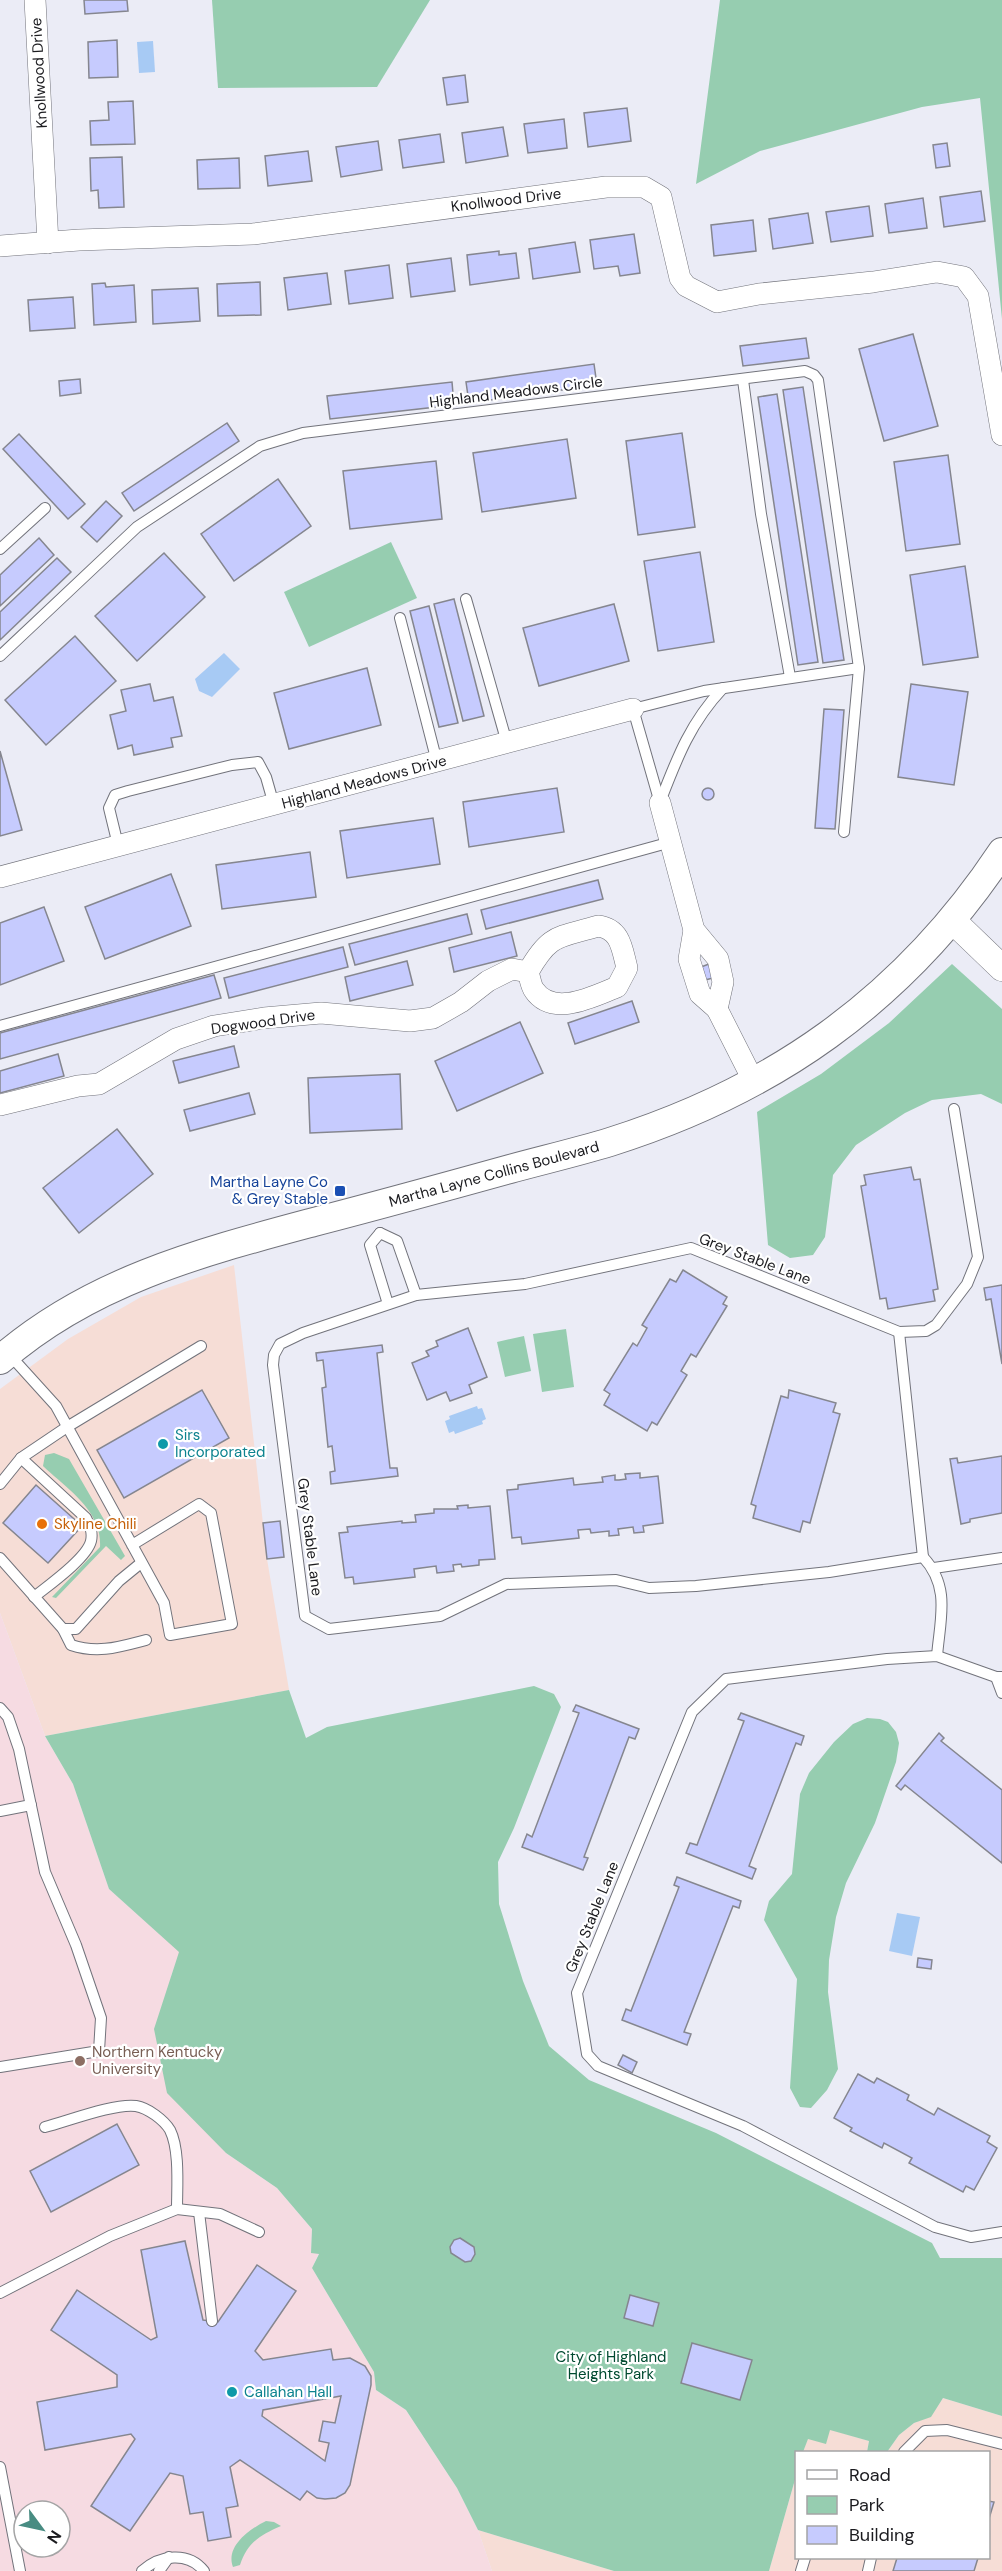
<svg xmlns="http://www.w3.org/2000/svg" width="1002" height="2571" viewBox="0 0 1002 2571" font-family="'DM Sans',sans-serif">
<rect width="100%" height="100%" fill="#ebecf6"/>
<!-- commercial -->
<g fill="#f6ddd6">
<path d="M234 1265 267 1559 289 1690 45 1736 0 1613V1389L68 1339 141 1297Z"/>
<path d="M943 2398 1002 2416V2571H769L796 2476V2558H988V2452H887L899 2435 914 2423 931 2416Z"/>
<path d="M829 2429 869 2441 867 2452H803L808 2438Z"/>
<path d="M478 2530 614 2571H492Z"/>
</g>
<!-- education -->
<path fill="#f6dbe2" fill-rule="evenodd" d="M0 1613 45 1736 73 1784 109 1889 180 1952 171 1976 226 2153 277 2188 312 2229 311 2253H319L312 2268 374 2372 376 2390 406 2410 457 2488 478 2530 492 2571H0ZM24 2511H60V2547H24Z"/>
<!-- green -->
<g fill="#96cdb0">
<path d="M212 0H430L377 87 218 88Z"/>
<path d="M720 0H1002V319L980 98 922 107 760 151 696 184Z"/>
<path d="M391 542 417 598 309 647 284 592Z"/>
<path d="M952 964 1002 1009V1104L981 1094 932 1100 905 1113 856 1145 833 1175 825 1237 813 1255 790 1258 768 1245 757 1112 821 1074 889 1023Z"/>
<path d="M566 1329 574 1387 542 1392 533 1334Z"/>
<path d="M524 1336 531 1371 505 1377 497 1342Z"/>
<path d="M54 1453 69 1459 125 1556 121 1560 106 1546 56 1598 52 1597 100 1547C102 1510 67 1489 43 1466L45 1455Z"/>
<path d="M534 1686 554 1694 561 1707 514 1828 498 1862 499 1904 523 1981 549 2046 589 2080 716 2133 932 2243 940 2258H1002V2416L943 2398 931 2417 914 2423 899 2435 887 2452H867L869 2441 830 2430 826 2444 808 2439 803 2452H796V2476L769 2571H614L478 2530 457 2488 406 2410 376 2390 374 2372 312 2268 319 2254 311 2253 312 2229 277 2188 226 2153 167 2093 154 2029 179 1952 109 1889 73 1784 45 1736 289 1690 306 1738 327 1727Z"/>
<path d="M867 1718 880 1719 888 1722 896 1732 899 1743 896 1762 875 1823 846 1883 836 1917 829 1960 828 1992 838 2069 827 2090 811 2108 800 2107 790 2088 797 1979 764 1920 769 1901 792 1874 800 1794 809 1773 834 1742 853 1724Z"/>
<path d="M266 2521 274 2522 281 2526C260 2535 247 2543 240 2565L233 2567C225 2546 250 2529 266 2521Z"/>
</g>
<!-- water -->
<g fill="#a7caf4">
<path d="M153 41 155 72 139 73 137 42Z"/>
<path d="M224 653 240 669 212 697 199 691 195 679Z"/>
<path d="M477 1406 478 1409 482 1408 486 1419 482 1421 483 1424 455 1434 454 1431 449 1433 445 1421 450 1419 449 1416Z"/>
<path d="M897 1913 920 1917 912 1956 889 1951Z"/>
</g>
<!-- building -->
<g fill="#c6cbfe" stroke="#85868f" stroke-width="1.5" fill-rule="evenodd">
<path d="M84 0H127L128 11 85 14Z"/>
<path d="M117 40 118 77 89 78 88 42Z"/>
<path d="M465 75 468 102 447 105 443 78Z"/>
<path d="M133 101 135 144 91 145 90 121 109 120 108 102Z"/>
<path d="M627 108 631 141 588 147 584 113Z"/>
<path d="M564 119 567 148 528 153 524 124Z"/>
<path d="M503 127 508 156 466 163 462 133Z"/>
<path d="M440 134 444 162 403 168 399 140Z"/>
<path d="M378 141 382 170 341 177 336 147Z"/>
<path d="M947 143 950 166 936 168 933 145Z"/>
<path d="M308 151 312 181 268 186 265 156Z"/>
<path d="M122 157 124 207 99 208 98 190 91 191 90 158Z"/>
<path d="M239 158 240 188 198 189 197 160Z"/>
<path d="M981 191 985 221 944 227 940 197Z"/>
<path d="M923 198 927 228 889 233 885 204Z"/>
<path d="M869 206 873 236 831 242 826 212Z"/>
<path d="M808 213 813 243 773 249 769 219Z"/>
<path d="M753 220 756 251 714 256 711 225Z"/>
<path d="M634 234 640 273 620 276 618 266 594 269 590 240Z"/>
<path d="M575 242 580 272 533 279 529 249Z"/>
<path d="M499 251V255L516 253 519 278 470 285 467 255Z"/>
<path d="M451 258 455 291 411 297 407 264Z"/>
<path d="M389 265 393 298 349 304 345 271Z"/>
<path d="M327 273 331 304 288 310 284 278Z"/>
<path d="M260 282 261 315 218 316 217 284Z"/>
<path d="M105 283 106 287 134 285 136 322 94 325 92 284Z"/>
<path d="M198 288 200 321 153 324 152 290Z"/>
<path d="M73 297 75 328 30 331 28 300Z"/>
<path d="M913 334 938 426 884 441 859 349Z"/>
<path d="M806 338 809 358 743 366 740 346Z"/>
<path d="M594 364 597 385 469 403 466 382Z"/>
<path d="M80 379 81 393 60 396 59 381Z"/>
<path d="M452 382 454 405 330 419 327 396Z"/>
<path d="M803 387 844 660 823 663 783 390Z"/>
<path d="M777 394 818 662 798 665 758 397Z"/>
<path d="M227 423 239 441 134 511 122 493Z"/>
<path d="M682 433 695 527 638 535 626 441Z"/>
<path d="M19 434 85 504 68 519 3 449Z"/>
<path d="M567 439 576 498 482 512 473 453Z"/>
<path d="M948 455 960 544 906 551 894 462Z"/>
<path d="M436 461 442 519 350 529 343 471Z"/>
<path d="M278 479 311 526 234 581 201 534Z"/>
<path d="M106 501 122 516 97 542 81 527Z"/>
<path d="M39 538 54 555 0 606V575Z"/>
<path d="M700 552 714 642 658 651 644 561Z"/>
<path d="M164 553 205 597 137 661 95 616Z"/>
<path d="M57 558 71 572 0 640V612Z"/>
<path d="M965 566 978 657 923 665 910 575Z"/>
<path d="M454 599 484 716 463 721 434 604Z"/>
<path d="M614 604 629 661 539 686 523 628Z"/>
<path d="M429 606 458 723 439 727 410 611Z"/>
<path d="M75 636 116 681 46 745 5 700Z"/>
<path d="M367 668 381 725 289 749 274 693Z"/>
<path d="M150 684 154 701 173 697 182 736 171 738 173 747 134 755 132 745 118 749 110 715 126 711 121 690Z"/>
<path d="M911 684 968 692 954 785 898 777Z"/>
<path d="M824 709 844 710 835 829 815 828Z"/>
<path d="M0 751 22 830 0 836Z"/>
<circle cx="708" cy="794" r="6"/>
<path d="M557 788 564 832 469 847 463 802Z"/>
<path d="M433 818 440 864 347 878 340 831Z"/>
<path d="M310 852 316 897 222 909 216 865Z"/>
<path d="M171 874 191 926 105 959 85 907Z"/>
<path d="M598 880 603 899 486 929 481 910Z"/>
<path d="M44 907 64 961 0 985V923Z"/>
<path d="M467 914 472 934 355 965 349 944Z"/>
<path d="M511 932 517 956 454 972 449 948Z"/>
<path d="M343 947 348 967 229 998 224 978Z"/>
<path d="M407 961 413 985 350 1001 345 977Z"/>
<path d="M709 964 713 978 705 980 701 967Z"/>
<path d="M214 975 221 998 0 1059V1033Z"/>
<path d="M632 1001 639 1022 575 1044 568 1023Z"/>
<path d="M520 1022 543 1073 457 1111 435 1061Z"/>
<path d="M234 1046 239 1067 179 1083 173 1061Z"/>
<path d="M58 1054 64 1076 0 1093V1071Z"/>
<path d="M400 1074 402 1129 310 1133 308 1078Z"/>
<path d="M249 1093 255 1114 190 1131 184 1110Z"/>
<path d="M117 1129 153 1174 79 1233 43 1188Z"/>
<path d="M911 1167 914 1180 920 1179 938 1289 933 1290 935 1301 888 1309 886 1298 880 1299 861 1186 866 1185 864 1175Z"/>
<path d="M683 1270 727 1297 723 1304 727 1306 696 1357 691 1354 681 1371 687 1375 657 1425 652 1422 647 1431 604 1405 610 1394 604 1390 633 1343 637 1346 647 1328 642 1325 670 1279 676 1282Z"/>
<path d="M1002 1285V1364L991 1299 986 1300 984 1288Z"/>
<path d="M468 1328 487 1377 469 1385 472 1393 450 1401 446 1392 427 1400 412 1363 429 1356 426 1351 438 1346 436 1341Z"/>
<path d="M382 1345 383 1352 377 1353 383 1409 390 1468H397L398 1476 331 1484 330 1472 335 1471 332 1446 328 1447 322 1388 326 1387 323 1360 317 1361 316 1353Z"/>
<path d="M202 1390 229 1438 124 1498 97 1450Z"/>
<path d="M789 1390 836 1403 833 1412 840 1414 810 1523 803 1521 800 1532 753 1518 756 1506 751 1504 781 1396 788 1398Z"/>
<path d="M1002 1456V1513L970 1519V1522L961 1524 950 1459 957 1458 958 1463Z"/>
<path d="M640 1473V1478L658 1476 663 1523 643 1526 644 1532 634 1533 633 1527 618 1529 619 1535 609 1536V1531L591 1533 590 1529 578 1530 579 1538 522 1544 521 1537 512 1538 507 1490 518 1489V1485L573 1478 574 1485 603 1482 602 1477 615 1475V1480H619L626 1479 625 1474Z"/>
<path d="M36 1485 82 1526 48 1563 3 1523Z"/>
<path d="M468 1505V1508L490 1506 495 1559 479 1560V1565L462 1567 461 1564 453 1565 454 1571 437 1573 436 1566 414 1569 415 1577 354 1584 353 1577 345 1578 339 1533 348 1532 347 1527 402 1521V1523L416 1522 415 1515 434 1513V1509H458L457 1506Z"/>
<path d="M280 1521 284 1557 267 1559 263 1523Z"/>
<path d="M576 1705 639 1729 635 1739 629 1737 584 1857 588 1858 583 1870 522 1847 527 1834 532 1837 579 1713 573 1711Z"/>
<path d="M741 1713 804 1736 801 1745 796 1743 749 1866 756 1869 752 1879 686 1853 690 1843 697 1845 744 1721 738 1719Z"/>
<path d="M939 1733 944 1738 941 1741 1002 1790V1863L905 1785 901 1790 896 1786Z"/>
<path d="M677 1877 741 1901 739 1908 733 1906 684 2032 691 2034 687 2045 622 2020 626 2009 631 2011 679 1887 674 1885Z"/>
<path d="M918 1958 932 1960 931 1969 917 1967Z"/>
<path d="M623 2055 637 2062 632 2073 618 2065Z"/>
<path d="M858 2074 874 2083 877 2078 909 2095 907 2100 934 2115 938 2108 990 2136 987 2142 997 2148 974 2190 966 2186 963 2192 909 2163 912 2158 884 2143 882 2148 850 2131 852 2128 834 2118Z"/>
<path d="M117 2124 139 2165 51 2212 30 2171Z"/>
<path d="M460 2238 474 2247 475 2254 471 2261 465 2262 451 2253 450 2247 454 2240Z"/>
<path d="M185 2241 203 2320 218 2322 257 2265 296 2291 255 2351 263 2360 331 2349 333 2360 350 2358 365 2366 371 2376V2385L350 2485 345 2493 336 2498 325 2499 317 2498 307 2491 300 2500 240 2460 230 2467 238 2506 226 2508 231 2537 208 2541 203 2512 190 2514 183 2476 170 2473 130 2531 91 2506 135 2439 131 2434 45 2450 37 2402 117 2387V2375L51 2330 77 2290 151 2340 157 2337 141 2250ZM341 2396 335 2423 323 2421 319 2441 329 2443 325 2461 262 2416 263 2410Z"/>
<path d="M630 2295 659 2303 653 2326 624 2318Z"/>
<path d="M692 2343 752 2360 740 2400 681 2383Z"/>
<path d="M988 2501 994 2502 988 2522Z"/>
<path d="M897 2558H978L974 2571H893Z"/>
</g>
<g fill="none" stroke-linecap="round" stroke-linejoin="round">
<!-- service casing -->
<g stroke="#72737b" stroke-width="12">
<g id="service">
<path d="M743 380 761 514 790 677"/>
<path d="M0 549 45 508"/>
<path d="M466 599 507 743"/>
<path d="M400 618 437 762"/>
<path d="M0 656 137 527 260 446 303 433 805 371 814 375 818 380 859 668 844 832"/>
<path d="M660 802C677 758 690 723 723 688"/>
<path d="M660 803 633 709 704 691 859 668"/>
<path d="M118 845 109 808 115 795 128 791 232 765 258 762 266 777 274 805"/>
<path d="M0 1026 671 842"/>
<path d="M380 1233 370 1245 388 1304"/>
<path d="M380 1233 397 1241 416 1295"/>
<path d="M899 1332 923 1557"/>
<path d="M8 1353 56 1406 164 1603 170 1635 232 1624 211 1513 199 1504 132 1545"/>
<path d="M21 1458 86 1518C90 1526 93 1532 91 1541 87 1558 49 1585 34 1597"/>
<path d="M0 1484 21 1458 67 1427 201 1346"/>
<path d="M0 1558 63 1629H76L119 1581 141 1563"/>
<path d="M934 1568 1002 1558"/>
<path d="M63 1629 71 1645C98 1654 119 1647 146 1640"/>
<path d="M937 1656C940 1619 951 1587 923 1557L829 1572 696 1586 649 1588 616 1580 506 1584 440 1616 329 1629 305 1616 273 1365 274 1355 280 1344 303 1333 416 1295 525 1284 691 1248 899 1332 926 1331 936 1325 967 1284 978 1257 954 1109"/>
<path d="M996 1677 1002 1693"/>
<path d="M1002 1677H996L937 1656 887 1659 726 1679 692 1712 577 1993 587 2054 598 2066 743 2126 935 2227 971 2237 1002 2232"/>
<path d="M0 1708 8 1717 19 1749 45 1872 76 1945 101 2018 99 2051 0 2067"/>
<path d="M0 1811 31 1805"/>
<path d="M45 2127C68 2121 115 2103 136 2106 148 2108 164 2120 170 2130 180 2150 177 2187 177 2209"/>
<path d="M199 2212 212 2321"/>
<path d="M0 2293 110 2236 177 2209 220 2214 259 2232"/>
<path d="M904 2452 925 2431 947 2430 1002 2444"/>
<path d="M0 2467 20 2571"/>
<path d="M142 2571C160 2555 188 2551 204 2571"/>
<path d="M159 2571 169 2557"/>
<path d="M801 2571 805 2558"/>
<path d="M868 2571 871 2558"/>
</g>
</g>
<!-- minor casing -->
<g stroke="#72737b" stroke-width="22">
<g id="minor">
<path d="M35 0 48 243"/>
<path d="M0 246 79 240 253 234 606 187H644L661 197 680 278 686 286 717 302 759 294 873 282 937 272 964 277 978 296 1002 435"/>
<path d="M660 803 694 930 718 959 723 982 717 1009"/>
<path d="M0 877 633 709"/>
<path d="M598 926C621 929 622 949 627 968L617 987C594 996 553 1018 534 990 531 986 530 978 528 972 550 933 558 938 598 926Z"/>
<path d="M694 930 689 959 700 994 717 1009 753 1080"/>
<path d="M0 1105 78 1086 99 1084 176 1039 214 1026 264 1018 321 1013 410 1021 433 1018 461 1002 488 981 512 969 528 972"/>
</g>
</g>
<!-- tertiary casing -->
<g stroke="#72737b" stroke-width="27">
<path id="tertiary" d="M952 920 1002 968"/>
</g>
<!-- secondary casing -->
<g stroke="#72737b" stroke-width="30">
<path id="secondary" d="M0 1360C90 1281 202 1252 314 1222 380 1205 445 1187 510 1169 543 1160 577 1152 610 1142 686 1118 763 1082 828 1035 897 985 955 923 1002 852"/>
</g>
<!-- service -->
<use href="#service" stroke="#fff" stroke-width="10"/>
<!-- minor -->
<use href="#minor" stroke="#fff" stroke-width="21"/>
<!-- tertiary -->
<use href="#tertiary" stroke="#fff" stroke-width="26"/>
<!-- secondary -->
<use href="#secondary" stroke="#fff" stroke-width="28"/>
</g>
<!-- markers -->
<rect fill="#1a4fb4" stroke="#fff" stroke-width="2" x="334" y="1185" width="12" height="12" rx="3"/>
<g fill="#0f9aa8" stroke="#fff" stroke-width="2">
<circle cx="163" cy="1444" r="6"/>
<circle cx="232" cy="2392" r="6"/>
</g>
<circle fill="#e8710a" stroke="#fff" stroke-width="2" cx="42" cy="1524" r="6"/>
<circle fill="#8d6e63" stroke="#fff" stroke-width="2" cx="80" cy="2061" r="6"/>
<g text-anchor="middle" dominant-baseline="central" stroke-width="4.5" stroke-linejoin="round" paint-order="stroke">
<!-- street labels -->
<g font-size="15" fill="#1b1b1f" stroke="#fff">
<text transform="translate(39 73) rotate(-93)">Knollwood Drive</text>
<text transform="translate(506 200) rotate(-7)">Knollwood Drive</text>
<text transform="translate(516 392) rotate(-7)">Highland Meadows Circle</text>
<text transform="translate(364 782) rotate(-15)">Highland Meadows Drive</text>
<text transform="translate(263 1022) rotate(-8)">Dogwood Drive</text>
<text transform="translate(494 1174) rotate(-15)">Martha Layne Collins Boulevard</text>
<text transform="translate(755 1259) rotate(21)">Grey Stable Lane</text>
<text transform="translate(310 1537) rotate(83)">Grey Stable Lane</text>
<text transform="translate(592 1917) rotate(-68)">Grey Stable Lane</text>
</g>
<!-- transit labels -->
<g font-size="15" fill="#164399" stroke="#fff" text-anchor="end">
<text x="328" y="1182">Martha Layne Co<tspan x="328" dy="17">&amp; Grey Stable</tspan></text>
</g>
<!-- culture labels -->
<g font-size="15" fill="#0d838f" stroke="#fff" text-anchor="start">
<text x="175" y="1435">Sirs<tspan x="175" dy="17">Incorporated</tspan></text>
<text x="244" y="2392">Callahan Hall</text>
</g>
<!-- food labels -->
<g font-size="15" fill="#c56008" stroke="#fff" text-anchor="start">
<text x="54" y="1524">Skyline Chili</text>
</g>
<!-- education labels -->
<g font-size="15" fill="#785e54" stroke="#fff" text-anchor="start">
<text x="92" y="2052">Northern Kentucky<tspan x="92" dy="17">University</tspan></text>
</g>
<!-- park labels -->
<g font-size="15" fill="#004a30" stroke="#fff">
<text x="611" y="2357">City of Highland<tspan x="611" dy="17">Heights Park</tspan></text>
</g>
</g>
<!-- legend -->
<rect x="795" y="2451" width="195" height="108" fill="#ffffff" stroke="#a4a4a5" stroke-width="1.5"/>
<rect x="807" y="2470" width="30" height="9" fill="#ffffff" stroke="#a4a4a5" stroke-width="1.5"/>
<text x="849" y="2481" font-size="18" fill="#1b1b1f">Road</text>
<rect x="807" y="2496" width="30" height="18" fill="#96cdb0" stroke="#a4a4a5" stroke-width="1.5"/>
<text x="849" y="2511" font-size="18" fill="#1b1b1f">Park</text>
<rect x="807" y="2526" width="30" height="18" fill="#c6cbfe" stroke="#a4a4a5" stroke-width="1.5"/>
<text x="849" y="2541" font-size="18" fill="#1b1b1f">Building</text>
<!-- north arrow -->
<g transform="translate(42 2529) rotate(123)"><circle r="28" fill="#ffffff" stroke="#a4a4a5" stroke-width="1.5"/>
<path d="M0-4.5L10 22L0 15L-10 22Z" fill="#488c82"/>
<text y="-9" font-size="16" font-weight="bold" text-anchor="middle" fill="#1b1b1f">N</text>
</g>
</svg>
